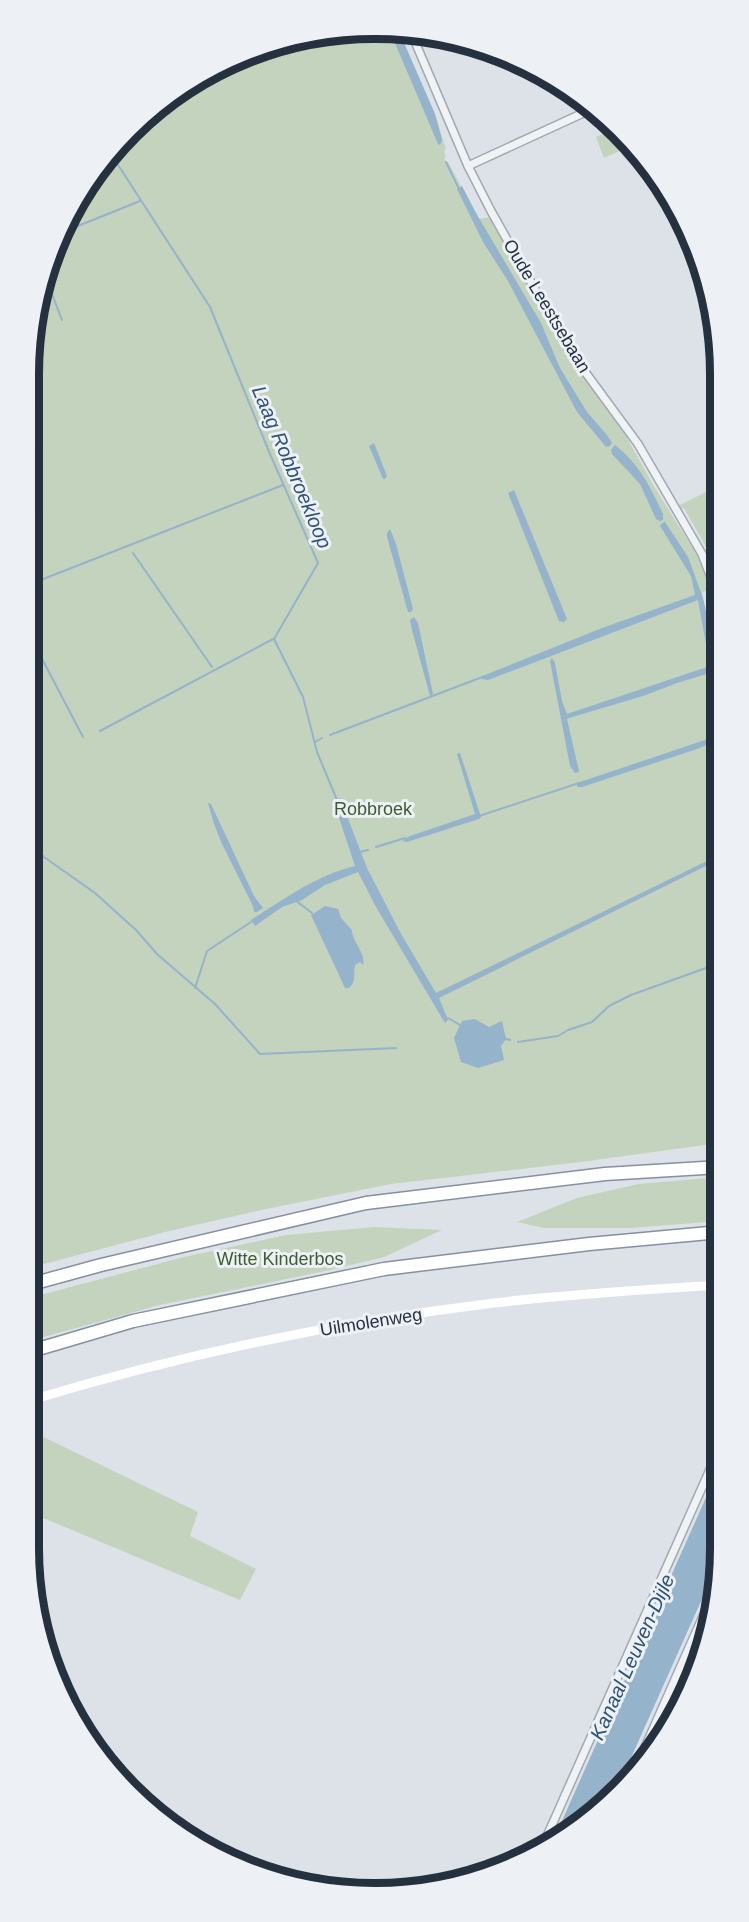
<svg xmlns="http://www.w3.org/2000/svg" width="749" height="1922" viewBox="0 0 749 1922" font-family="Arial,sans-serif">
<rect width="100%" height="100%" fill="#dde2e8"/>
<!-- green -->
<g fill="#c4d3be">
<path d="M330 31 401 36 435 114 446 149 444 151 446 157 444 158 446 162H448L479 219 491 217 588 384 622 429 655 488 697 555 710 588 702 593 712 646H718L719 1143 581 1162 391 1184 266 1209 165 1232 29 1268 28 375 40 285 100 164 202 75Z"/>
<path d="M614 129 633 145 604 158 596 137Z"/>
<path d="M718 486V568L684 508 680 510 678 506Z"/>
<path d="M720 1177V1221L630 1228H544L517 1222 577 1198 638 1184Z"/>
<path d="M374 1227 442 1230 384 1257 330 1270 160 1305 29 1341V1298L184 1257 286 1235Z"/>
<path d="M29 1430 198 1512 190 1536 256 1569 240 1600 29 1512Z"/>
</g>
<!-- water -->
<g fill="#95b3cb">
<path d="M392 36H401L435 114 442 140 440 145 438 144Z"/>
<path d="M462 186 476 213 541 323 560 368 587 412 607 435 612 443 610 446 606 447 577 412 508 281 483 242 457 189Z"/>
<path d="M374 443 387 476 385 479H383L369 446Z"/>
<path d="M615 445C638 462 651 488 663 514V520L660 521 656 519 640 484 612 454 611 450Z"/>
<path d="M514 490 567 619 564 622 559 621 508 493Z"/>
<path d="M665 522 688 557 703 598 709 625 711 654 718 679V723L710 673 677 683 643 696 569 718 567 719 578 767 579 772 575 773 570 766 550 661 552 658 555 663 562 701 567 714 710 666 698 600 488 680 481 679 485 675 602 628 695 595 691 576 660 526 661 524Z"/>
<path d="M390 529 396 544 413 609 411 612H408L387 537V533Z"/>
<path d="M414 617 418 623 433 694 430 696 412 630 410 620Z"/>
<path d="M711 738 713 740 711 743 697 749 582 787H577V783Z"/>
<path d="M460 753 481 817 479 819 407 842 402 841 410 836 475 814 457 754Z"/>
<path d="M340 798 367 868 400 932 436 993 711 859 716 861 439 998 448 1020 445 1023 376 907 358 872 325 885 302 900 282 907 255 926 251 920C284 899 317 875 355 866L334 803Z"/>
<path d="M208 803 211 804 254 896 263 908 257 912H254L253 906 222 844 214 824Z"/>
<path d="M325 906 338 909 341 918 352 930C352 942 366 952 363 965L360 962 355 965C353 973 357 981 349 988H345L311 915Z"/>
<path d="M475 1019 489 1027 502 1021 506 1039 501 1046 504 1060 478 1068 461 1062 454 1038 462 1021Z"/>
<path d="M720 1466V1547L719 1561 618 1787 566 1835 553 1841Z"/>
</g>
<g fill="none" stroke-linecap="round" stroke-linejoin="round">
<!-- stream -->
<g stroke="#95b3cb" stroke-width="2">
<path d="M111 154 210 307 270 454 318 563 274 639 303 697 317 752 337 800"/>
<path d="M446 162 460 191"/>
<path d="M68 230 140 201"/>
<path d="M45 276 62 320"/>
<path d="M133 553 212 667"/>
<path d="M28 585 283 485"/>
<path d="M28 632 83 737"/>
<path d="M100 731 273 639"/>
<path d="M330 735 485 676"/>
<path d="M315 742 322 738"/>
<path d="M479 816 579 783"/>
<path d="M28 836 44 857 95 893 136 930 157 954 215 1004 260 1054 396 1048"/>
<path d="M376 847 405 838"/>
<path d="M360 852 368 850"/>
<path d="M295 900 312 913"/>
<path d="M195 988 207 951 254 920"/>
<path d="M448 1018 460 1025"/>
<path d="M506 1039 510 1040"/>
<path d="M518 1042 558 1036 568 1030 592 1022 609 1006 631 995 706 968 709 960 719 955"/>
</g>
<!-- minor casing -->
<g stroke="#a2a9b2" stroke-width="10">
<g id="minor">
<path d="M413 37 468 166 491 211 569 350 638 444 702 554 718 596"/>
<path d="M468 166 592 109"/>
<path d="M634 1772 715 1589"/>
<path d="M543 1845 720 1447"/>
</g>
</g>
<!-- motorway casing -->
<g stroke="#8491a0" stroke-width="15">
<g id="motorway">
<path d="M28 1285 101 1265 366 1203 605 1174 720 1167"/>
<path d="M28 1352 133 1321 384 1269 589 1244 720 1232"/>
</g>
</g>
<!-- minor -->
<use href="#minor" stroke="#f0f3f6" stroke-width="7"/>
<!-- secondary -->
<path stroke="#fff" stroke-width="9" d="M28 1401C179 1355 337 1322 494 1303 569 1294 644 1290 720 1285"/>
<!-- motorway -->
<use href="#motorway" stroke="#fff" stroke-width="12"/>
</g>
<g text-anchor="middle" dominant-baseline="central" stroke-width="6" stroke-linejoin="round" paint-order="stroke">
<!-- street labels -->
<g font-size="18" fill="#263140" stroke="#edf1f6">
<text transform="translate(547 306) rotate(59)">Oude Leestsebaan</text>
<text transform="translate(371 1322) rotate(-9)">Uilmolenweg</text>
</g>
<!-- park labels -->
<g font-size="18" fill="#3d5c32" stroke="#edf1f6">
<text x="373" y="809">Robbroek</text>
<text x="280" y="1259">Witte Kinderbos</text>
</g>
<!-- water labels -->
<g font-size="20" font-style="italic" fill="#2d5376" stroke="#edf1f6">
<text transform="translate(292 467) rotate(67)">Laag Robbroekloop</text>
<text transform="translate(632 1657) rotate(-66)">Kanaal Leuven-Dijle</text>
</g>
</g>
<!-- crop -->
<path d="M0 0H749V1922H0ZM374 39H375A335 335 0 0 1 710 374V1548A335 335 0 0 1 375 1883H374A335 335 0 0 1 39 1548V374A335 335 0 0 1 374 39Z" fill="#edf1f6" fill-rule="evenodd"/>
<path fill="none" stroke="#263140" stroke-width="8" d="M374 39H375A335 335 0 0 1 710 374V1548A335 335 0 0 1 375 1883H374A335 335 0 0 1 39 1548V374A335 335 0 0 1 374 39Z"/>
</svg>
